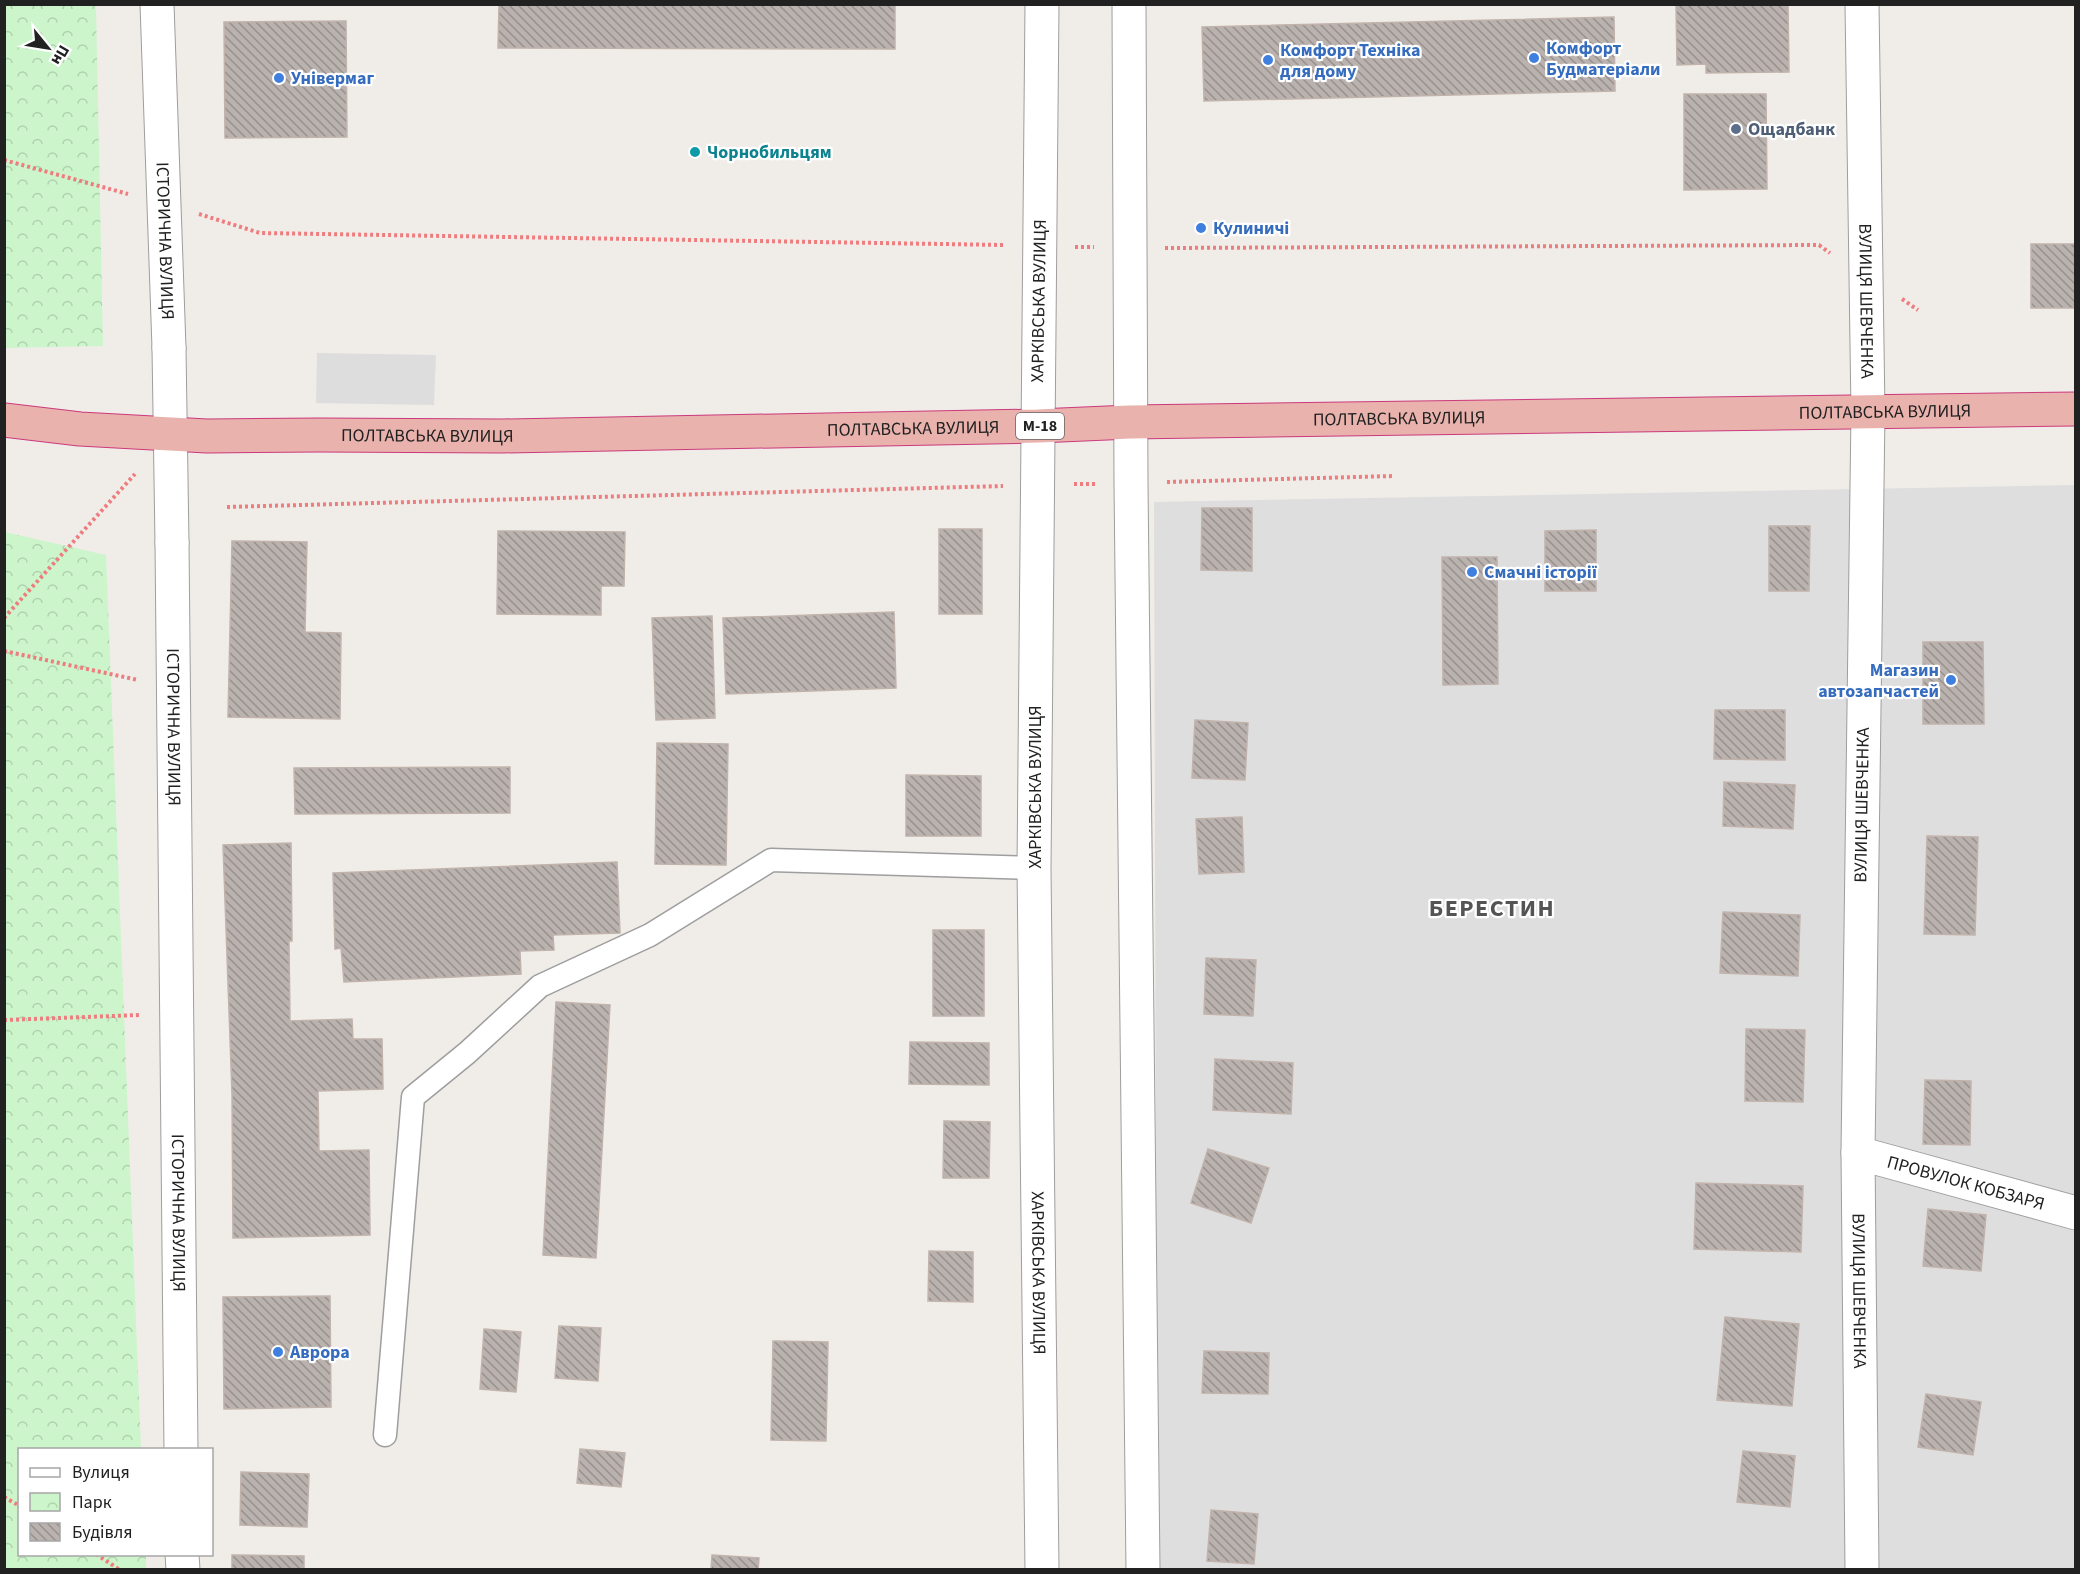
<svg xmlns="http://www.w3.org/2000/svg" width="2080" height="1574" viewBox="0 0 2080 1574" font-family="'Source Sans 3',sans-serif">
<defs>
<pattern id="park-crowns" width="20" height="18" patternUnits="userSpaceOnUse" patternTransform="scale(1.5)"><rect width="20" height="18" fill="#ccf5cb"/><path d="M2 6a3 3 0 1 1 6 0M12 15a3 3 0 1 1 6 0" fill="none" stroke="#afd2ae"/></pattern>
<pattern id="building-back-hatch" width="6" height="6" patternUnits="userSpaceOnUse" patternTransform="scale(1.5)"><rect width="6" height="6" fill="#bab2ae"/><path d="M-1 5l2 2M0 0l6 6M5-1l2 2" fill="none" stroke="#97908d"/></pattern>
</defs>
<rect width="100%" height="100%" fill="#f0ede9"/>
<!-- residential -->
<path fill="#dfdede" d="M2075 485V1569H1157L1154 502Z"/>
<!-- park -->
<g fill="url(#park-crowns)">
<path d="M4 5H96L103 346 5 348Z"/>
<path d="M5 532 106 555 141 1449 20 1450V1554L146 1555V1569H5Z"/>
</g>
<!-- parking -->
<path fill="#ddd" d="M317 353 436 355 434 405 316 403Z"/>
<!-- building -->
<g fill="url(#building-back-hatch)" stroke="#c1b3ac" stroke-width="1.5">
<path d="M499 4H895V49L498 48Z"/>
<path d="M1676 4H1788L1789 72 1706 73V64L1677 65Z"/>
<path d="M1614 17 1615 91 1204 101 1202 27Z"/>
<path d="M346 21 347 137 225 138 224 22Z"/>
<path d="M1684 94H1766L1767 189 1684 190Z"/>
<rect x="2031" y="244" width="45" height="64"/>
<path d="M1202 508H1252V571L1201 570Z"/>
<path d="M1769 526H1810L1809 591H1769Z"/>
<rect x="939" y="529" width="43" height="85"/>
<path d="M1596 530V591H1545V531Z"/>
<path d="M498 531 625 532 624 586H601V615L497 614Z"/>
<path d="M232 541 307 542 305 632 341 633 340 719 228 717Z"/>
<path d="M1442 557H1497L1498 684 1443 685Z"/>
<path d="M894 612 896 688 726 694 723 618Z"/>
<path d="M712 616 715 718 656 720 652 618Z"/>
<path d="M1923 642H1983L1984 724H1923Z"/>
<path d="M1715 710H1785V760L1714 759Z"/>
<path d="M1195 720 1248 723 1245 780 1192 778Z"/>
<path d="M657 743 728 744 726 865 655 864Z"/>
<path d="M510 767V813L295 814 294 768Z"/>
<path d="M906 775 981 776V836H906Z"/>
<path d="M1724 782 1795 785 1793 829 1723 826Z"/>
<path d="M1242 817 1244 872 1199 874 1196 819Z"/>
<path d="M1927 836 1978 837 1975 935 1924 934Z"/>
<path d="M291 843 292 941H289L290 1021 352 1019 353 1039H382L383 1089 318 1091 319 1151 369 1150 370 1235 233 1238 232 1094 223 845Z"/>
<path d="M617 862 620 933 553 935 554 950 520 951 521 974 344 982 341 948 335 949 333 873Z"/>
<path d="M1723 912 1800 915 1798 976 1720 973Z"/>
<rect x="933" y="930" width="51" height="86"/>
<path d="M1206 958 1256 960 1253 1016 1204 1014Z"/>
<path d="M556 1002 610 1005 596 1258 543 1255Z"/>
<path d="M1746 1029 1805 1030 1803 1102 1745 1101Z"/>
<path d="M910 1042 989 1043V1085L909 1084Z"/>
<path d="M1215 1059 1293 1063 1291 1114 1213 1110Z"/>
<path d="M1925 1080 1971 1081 1970 1145 1923 1144Z"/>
<path d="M944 1121 990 1122 989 1178H943Z"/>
<path d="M1208 1149 1269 1168 1251 1223 1191 1203Z"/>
<path d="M1696 1183 1803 1186 1801 1252 1694 1249Z"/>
<path d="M1928 1209 1986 1215 1981 1271 1923 1266Z"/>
<path d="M929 1251 973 1252V1302L928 1301Z"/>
<path d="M330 1296 331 1407 224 1409 223 1297Z"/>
<path d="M1725 1317 1799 1324 1792 1406 1717 1400Z"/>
<path d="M559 1326 601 1328 598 1381 555 1378Z"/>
<path d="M484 1329 521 1332 516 1392 480 1389Z"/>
<path d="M773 1341 828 1342 826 1441 771 1440Z"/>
<path d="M1204 1351 1269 1353 1268 1394 1202 1393Z"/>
<path d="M1926 1394 1981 1402 1973 1455 1918 1447Z"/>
<path d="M580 1449 625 1453 621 1487 577 1483Z"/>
<path d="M1743 1451 1795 1456 1790 1507 1737 1502Z"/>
<path d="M241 1472 309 1474 307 1527 240 1525Z"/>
<path d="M1211 1510 1258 1514 1254 1564 1207 1561Z"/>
<path d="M232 1555 304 1556V1570H232Z"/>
<path d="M712 1555 759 1558 758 1570H711Z"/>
</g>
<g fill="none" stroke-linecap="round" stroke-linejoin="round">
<!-- service casing -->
<g stroke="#9e9e9e" stroke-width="25">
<path id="service" d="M385 1435 413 1097 467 1053 540 986 650 935 771 860 1034 868"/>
</g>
<!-- pedestrian casing -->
<g stroke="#9e9e9e" stroke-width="35">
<g id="pedestrian">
<path id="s1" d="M157 4 169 348"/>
<path id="s2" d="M172 543 181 1450"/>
<path d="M182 1554 183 1570"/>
</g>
</g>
<!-- minor casing -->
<g stroke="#9e9e9e" stroke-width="35">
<g id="minor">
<path id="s3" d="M1862 4 1868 412 1858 1153 1862 1570"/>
<path d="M169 348 172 543"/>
<path id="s4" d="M1858 1153 2076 1213"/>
</g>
</g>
<!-- tertiary casing -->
<g stroke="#9e9e9e" stroke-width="35">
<g id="tertiary">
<path id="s5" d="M1042 4 1034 868 1042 1570"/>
<path d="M1129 4 1131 483 1143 1570"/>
</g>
</g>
<!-- trunk casing -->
<g stroke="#cb397c" stroke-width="35">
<g id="trunk">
<path id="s6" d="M4 420 80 429 207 436 319 435 502 436 1038 426 1130 422 2076 409"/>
</g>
</g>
<!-- path -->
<g stroke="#ed7d7e" stroke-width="4" stroke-dasharray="3 3" stroke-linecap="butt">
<path d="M4 160 128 194"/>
<path d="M199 214 260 233 1004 245"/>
<path d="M1075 247H1094"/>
<path d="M1165 248 1819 245 1830 253"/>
<path d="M1902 299 1918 310"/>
<path d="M1167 482 1394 476"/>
<path d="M1074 484H1096"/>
<path d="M227 507 1003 486"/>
<path d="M4 618 135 474"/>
<path d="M4 651 138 680"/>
<path d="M4 1020 140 1015"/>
<path d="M4 1497 20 1506"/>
<path d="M96 1554 120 1570"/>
</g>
<!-- service -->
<use href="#service" stroke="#fff" stroke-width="22"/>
<!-- pedestrian -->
<use href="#pedestrian" stroke="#fff" stroke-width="33"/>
<!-- minor -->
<use href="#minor" stroke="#fff" stroke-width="33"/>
<!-- tertiary -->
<use href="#tertiary" stroke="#fff" stroke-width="33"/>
<!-- trunk -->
<use href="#trunk" stroke="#e9b2ac" stroke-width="33"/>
</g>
<!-- markers -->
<g fill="#3f7fe0" stroke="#fff" stroke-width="2">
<circle cx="1534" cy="58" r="6"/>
<circle cx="1268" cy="60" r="6"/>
<circle cx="279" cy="78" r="6"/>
<circle cx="1201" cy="228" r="6"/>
<circle cx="1472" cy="572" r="6"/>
<circle cx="1951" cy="680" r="6"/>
<circle cx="278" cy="1352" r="6"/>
</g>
<circle fill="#5c6f8a" stroke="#fff" stroke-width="2" cx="1736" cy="129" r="6"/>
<circle fill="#0f9aa8" stroke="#fff" stroke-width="2" cx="695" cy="152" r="6"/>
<g text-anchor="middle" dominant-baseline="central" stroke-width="4.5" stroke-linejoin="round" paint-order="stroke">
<!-- shield labels -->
<rect fill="#fff" stroke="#646464" stroke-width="1.5" x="1016" y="413" width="48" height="26" rx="4.5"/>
<g font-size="16" font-weight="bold" fill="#212121">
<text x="1040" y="426">М-18</text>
</g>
<!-- shop labels -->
<g font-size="18" font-weight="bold" fill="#366cbe" stroke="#fff" text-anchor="start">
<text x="1546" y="48">Комфорт<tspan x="1546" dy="21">Будматеріали</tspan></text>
<text x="1280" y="50">Комфорт Техніка<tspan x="1280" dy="21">для дому</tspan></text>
<text x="291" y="78">Універмаг</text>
<text x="1213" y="228">Кулиничі</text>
<text x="1484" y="572">Смачні історії</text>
<text x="1939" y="670" text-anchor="end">Магазин<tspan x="1939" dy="21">автозапчастей</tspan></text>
<text x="290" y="1352">Аврора</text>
</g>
<!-- service labels -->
<g font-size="18" font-weight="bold" fill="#4e5e75" stroke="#fff" text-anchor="start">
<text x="1748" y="129">Ощадбанк</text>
</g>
<!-- culture labels -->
<g font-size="18" font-weight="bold" fill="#0d838f" stroke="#fff" text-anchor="start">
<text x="707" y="152">Чорнобильцям</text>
</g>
<!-- street labels -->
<g font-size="18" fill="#212121" stroke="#fff">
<text stroke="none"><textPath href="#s1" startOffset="237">ІСТОРИЧНА ВУЛИЦЯ</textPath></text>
<text transform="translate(1039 301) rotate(-89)">ХАРКІВСЬКА ВУЛИЦЯ</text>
<text stroke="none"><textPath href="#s3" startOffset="297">ВУЛИЦЯ ШЕВЧЕНКА</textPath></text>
<text stroke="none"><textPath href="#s6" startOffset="1882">ПОЛТАВСЬКА ВУЛИЦЯ</textPath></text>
<text stroke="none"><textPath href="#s6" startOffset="1396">ПОЛТАВСЬКА ВУЛИЦЯ</textPath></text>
<text stroke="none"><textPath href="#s6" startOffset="910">ПОЛТАВСЬКА ВУЛИЦЯ</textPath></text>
<text stroke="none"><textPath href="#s6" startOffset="424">ПОЛТАВСЬКА ВУЛИЦЯ</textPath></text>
<text stroke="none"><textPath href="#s2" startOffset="184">ІСТОРИЧНА ВУЛИЦЯ</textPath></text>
<text transform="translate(1035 787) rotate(-90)">ХАРКІВСЬКА ВУЛИЦЯ</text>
<text transform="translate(1862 805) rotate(-89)">ВУЛИЦЯ ШЕВЧЕНКА</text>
<text stroke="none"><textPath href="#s4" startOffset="112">ПРОВУЛОК КОБЗАРЯ</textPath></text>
<text stroke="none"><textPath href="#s2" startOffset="670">ІСТОРИЧНА ВУЛИЦЯ</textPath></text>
<text stroke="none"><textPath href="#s5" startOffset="1269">ХАРКІВСЬКА ВУЛИЦЯ</textPath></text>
<text stroke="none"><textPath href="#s3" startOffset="1287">ВУЛИЦЯ ШЕВЧЕНКА</textPath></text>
</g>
<!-- district labels -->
<g font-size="24" font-weight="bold" letter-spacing="1.5" fill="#545454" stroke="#fff">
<text x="1492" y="908">БЕРЕСТИН</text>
</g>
</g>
<!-- border -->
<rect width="2080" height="1574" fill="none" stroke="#212121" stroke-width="12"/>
<!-- legend -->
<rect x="18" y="1448" width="195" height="108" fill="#ffffff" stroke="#a6a6a6" stroke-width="1.5"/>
<rect x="30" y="1468" width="30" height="9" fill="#ffffff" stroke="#a6a6a6" stroke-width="1.5"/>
<text x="72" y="1478" font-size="18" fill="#212121">Вулиця</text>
<rect x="30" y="1493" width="30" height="18" fill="url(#park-crowns)" stroke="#a6a6a6" stroke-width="1.5"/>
<text x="72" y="1508" font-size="18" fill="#212121">Парк</text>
<rect x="30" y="1523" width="30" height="18" fill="url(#building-back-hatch)" stroke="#a6a6a6" stroke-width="1.5"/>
<text x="72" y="1538" font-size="18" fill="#212121">Будівля</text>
<!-- north arrow -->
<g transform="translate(48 48) rotate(120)" stroke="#ffffff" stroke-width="4.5" paint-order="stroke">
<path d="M0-4.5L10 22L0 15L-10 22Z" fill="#212121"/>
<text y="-9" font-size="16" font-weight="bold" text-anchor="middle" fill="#212121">Пн</text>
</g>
</svg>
